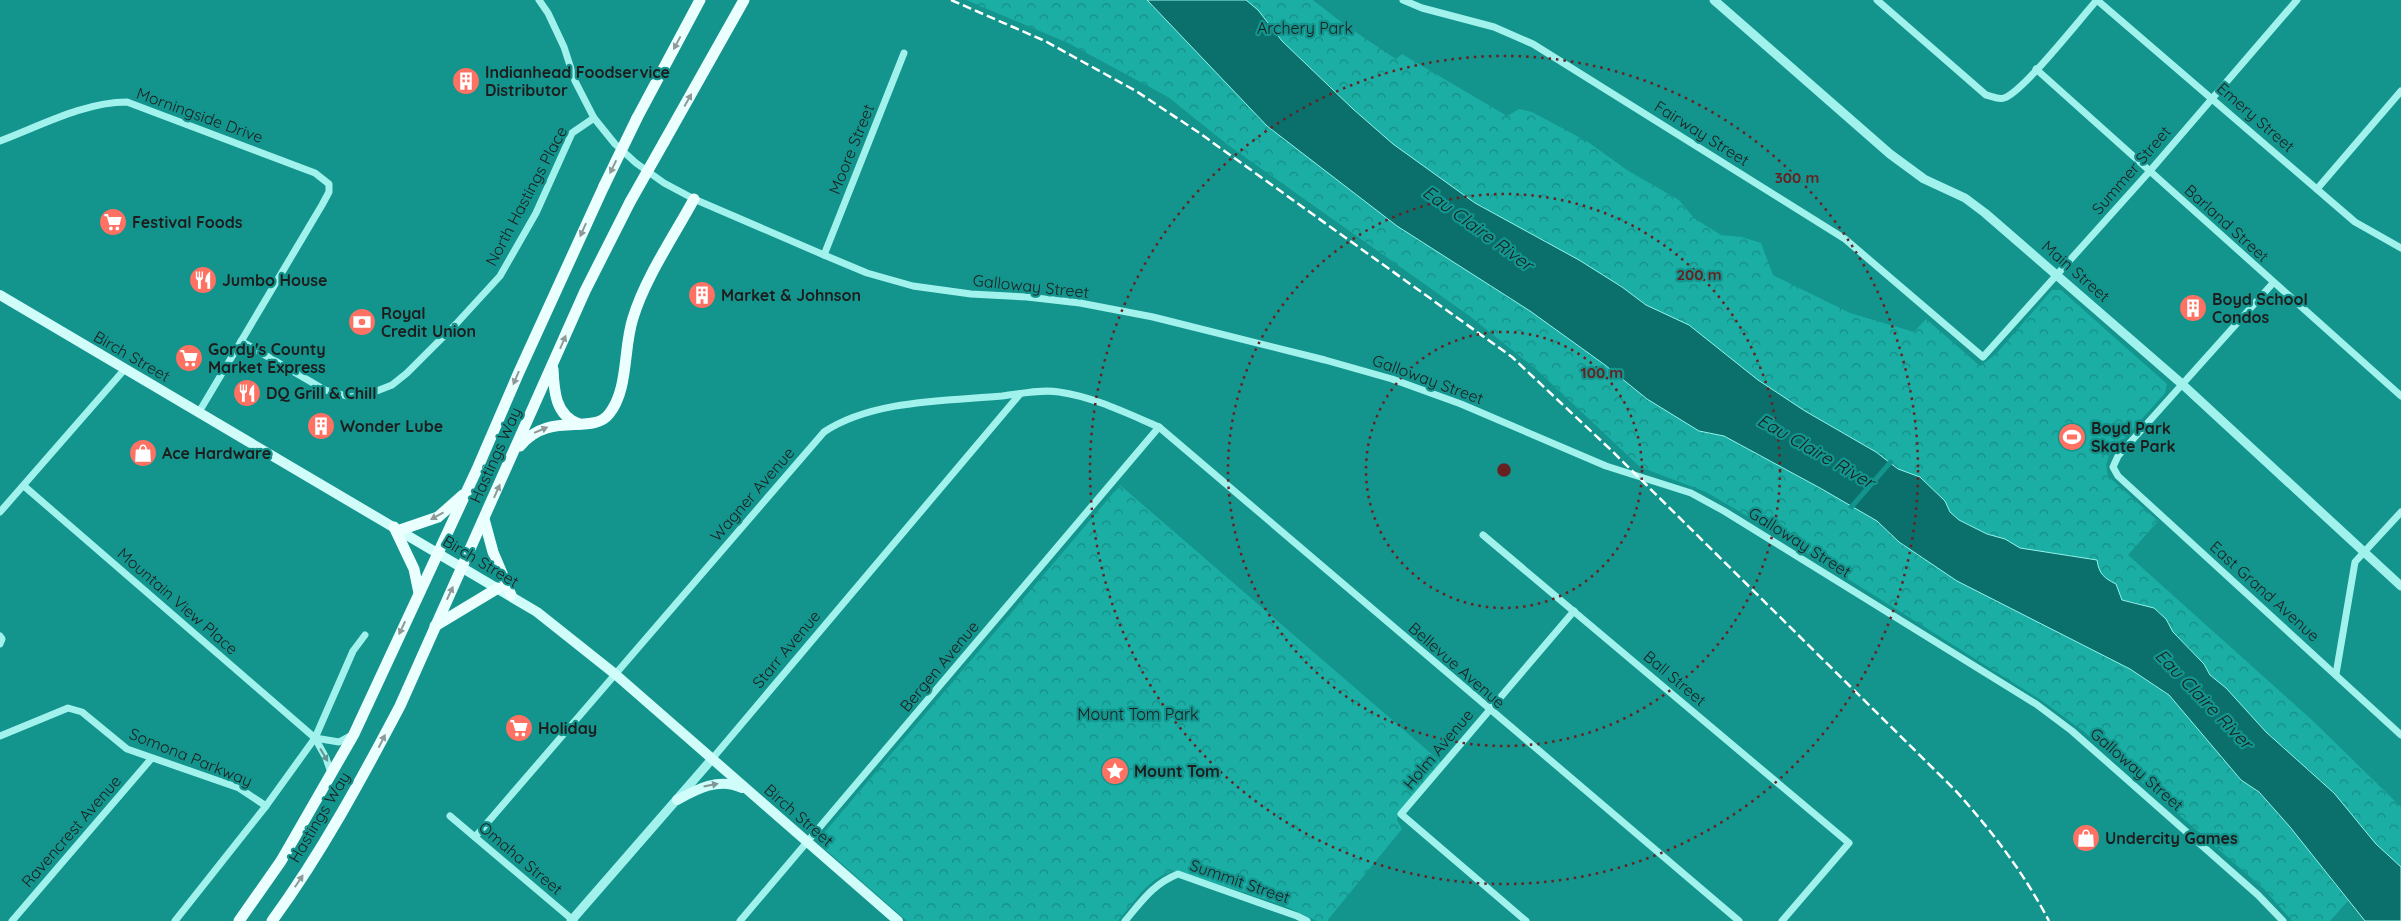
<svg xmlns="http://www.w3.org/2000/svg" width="2401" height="921" viewBox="0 0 2401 921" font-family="Quicksand,sans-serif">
<defs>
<pattern id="forest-crowns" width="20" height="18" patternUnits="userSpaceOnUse" patternTransform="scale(1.25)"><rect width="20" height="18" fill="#1aaea4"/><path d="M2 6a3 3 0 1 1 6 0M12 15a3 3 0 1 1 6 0" fill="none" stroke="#178d85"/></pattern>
</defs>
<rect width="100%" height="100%" fill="#13948d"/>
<!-- forest -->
<g fill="url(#forest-crowns)">
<path d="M966 0H1147L1267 126 1397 226 1530 311 1605 365 1647 399 1699 431 1724 436 1820 488 1877 521 1899 542 2130 669 2169 695 2241 780 2259 792 2290 827 2348 901 2330 921H2292L2265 890 2083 731 2044 702 1754 520 1706 492 1640 467 1537 370 1471 317 1228 145 1168 97 1068 43Z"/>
<path d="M1246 0H1313L1345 25 1396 59 1402 54 1507 116 1519 109 1532 112 1588 142 1627 170 1679 200 1694 218 1721 235 1742 237 1761 243 1773 275 1850 313 1914 332 1926 319 1980 366 1996 354 2052 290H2061L2167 384 2165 393 2109 456 2106 465 2108 476 2158 521 2128 555 2312 720 2401 807V867L2376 844 2334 793 2266 732 2226 688 2210 675 2204 664 2173 632 2165 619 2135 602 2122 600 2116 584C2104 578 2099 574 2096 560L2020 548 2005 539 1987 534 1959 520 1950 512 1945 501 1920 477 1898 469 1876 452 1805 411 1758 380 1689 325 1646 305 1622 287 1579 260 1475 203 1393 144 1353 109 1282 41 1258 10Z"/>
<path d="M1120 485 1441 762 1398 815 1397 820 1402 829 1327 921H1317L1283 905 1177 871C1151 873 1134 903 1118 921H907L826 850 818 840Z"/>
</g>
<!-- pitch -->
<g fill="#1aaea4">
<path d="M2124 387 2135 397 2118 415 2107 406Z"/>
<path d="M2063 422 2094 431 2097 436 2092 451 2064 444 2047 442 2049 436 2059 434Z"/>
</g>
<!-- water -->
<path fill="#0b706b" stroke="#93f5ed" d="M1147 0H1246L1258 10 1282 41 1353 109 1393 144 1475 203 1579 260 1622 287 1646 305 1689 325 1758 380 1805 411 1876 452 1898 469 1920 477 1945 501 1950 512 1959 520 1987 534 2005 539 2020 548 2097 560C2099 574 2104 578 2116 584L2122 600 2154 608 2166 619 2173 632 2204 664 2210 675 2226 688 2266 732 2334 793 2376 844 2401 867V921H2365L2290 827 2259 792 2241 780 2169 695 2130 669 1957 581 1899 542 1877 521 1820 488 1724 436 1699 431 1647 399 1605 365 1530 311 1397 226 1267 126Z"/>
<!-- pier -->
<path fill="#13948d" d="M1890 459 1894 462 1852 510 1848 507Z"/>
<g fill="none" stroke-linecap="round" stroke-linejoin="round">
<!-- minor -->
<g stroke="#a1f2ed" stroke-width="7">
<path d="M539 0 548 13 564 47 575 81 594 118 615 144 636 163 664 183 694 199 824 255 867 273 913 286 971 294 1027 297 1080 303 1153 317 1325 360 1392 379 1461 404 1606 466 1691 493 1724 511 2036 704 2072 731 2258 895 2283 921"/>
<path d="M1403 0 1422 8 1494 27 1533 44 1845 239 1983 357 2149 172 2297 0"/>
<path d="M1877 0 1986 95C1991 96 1999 100 2004 98 2023 92 2080 19 2097 0"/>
<path d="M2097 0 2355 222 2401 248"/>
<path d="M2036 69 2401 396"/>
<path d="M0 141C40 126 84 102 127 102L315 173 329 184V192L322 205 199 412"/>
<path d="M2317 189 2401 91"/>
<path d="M824 255 904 53"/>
<path d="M2273 283 2118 456 2113 467 2118 476 2401 735"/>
<path d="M241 341 325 390 350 397 369 394 392 385 407 373 456 324 500 276 536 213 572 133 594 118"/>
<path d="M24 486 315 738 339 742 352 735"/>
<path d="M0 512 124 370"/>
<path d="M1483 535 1849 843 1782 921"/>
<path d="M0 636 2 639 0 644"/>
<path d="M2336 674 2355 562 2401 512"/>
<path d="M0 736 68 708 82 712 127 749 239 788 266 806"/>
<path d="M315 738 326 758 331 773"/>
<path d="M712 759 1020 394"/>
<path d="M450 816 574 921"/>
<path d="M475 837 824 432C872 400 945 401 1002 396 1019 394 1041 389 1059 392 1094 397 1126 413 1159 427L1739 921"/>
<path d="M12 921 151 759"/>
<path d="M175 921 266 806 315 738 353 651 365 635"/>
<path d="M740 921 1159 427"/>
<path d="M1125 921C1142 901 1153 884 1178 874L1297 916 1307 921"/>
<path d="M1526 921 1401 814 1574 611"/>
</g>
<!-- tertiary -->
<g stroke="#a1f2ed" stroke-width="9">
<path d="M1714 0 1890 154 1924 179 1965 198 1985 213 2182 384 2401 586"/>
<path d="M571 921 712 759"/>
</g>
<!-- secondary -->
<g stroke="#d0fcfa" stroke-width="10">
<path d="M0 295 537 612 615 674 898 921"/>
<path d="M677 800C697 789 719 777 742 788"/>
</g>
<!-- primary -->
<g stroke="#ecffff" stroke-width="11">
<path d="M637 118 700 0"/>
<path d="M664 142 744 0"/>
<path d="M553 369C554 391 555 415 579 424"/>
<path d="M520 446C549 410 592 436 609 414 629 389 623 348 633 318 645 278 674 236 694 199"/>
<path d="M484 519 493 552 511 595"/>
<path d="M394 527 414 569 419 593"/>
<path d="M400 530 438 517 463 495"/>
<path d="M435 626 498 588"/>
<path d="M239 921 281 861 354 734 478 467 519 372 604 186"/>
<path d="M272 921C321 854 361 780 400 706L585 291 630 202"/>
</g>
<!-- rail -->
<path stroke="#fff" stroke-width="2.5" stroke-dasharray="9 4" stroke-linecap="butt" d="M951 0 1045 41 1136 91 1198 132 1512 357 1611 450 1955 790C1992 831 2024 873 2049 921"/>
<!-- primary-bridge -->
<g stroke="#ecffff" stroke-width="11">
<path d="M604 186 637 118"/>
<path d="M630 202 664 142"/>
</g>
</g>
<!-- one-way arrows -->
<defs><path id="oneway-solid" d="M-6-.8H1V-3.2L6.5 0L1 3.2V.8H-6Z" transform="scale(1.25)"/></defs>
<g fill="#8f9999">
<use href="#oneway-solid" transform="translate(677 43) rotate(118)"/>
<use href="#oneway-solid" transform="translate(688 100) rotate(-61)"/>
<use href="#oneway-solid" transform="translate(613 167) rotate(116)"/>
<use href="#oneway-solid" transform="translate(583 230) rotate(114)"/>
<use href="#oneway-solid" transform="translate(563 342) rotate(-67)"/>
<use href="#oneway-solid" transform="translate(516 378) rotate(113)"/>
<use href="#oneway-solid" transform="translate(541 430) rotate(-23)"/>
<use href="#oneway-solid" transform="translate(497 491) rotate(-66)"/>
<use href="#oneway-solid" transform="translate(437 516) rotate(151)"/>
<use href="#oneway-solid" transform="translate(450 593) rotate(-65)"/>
<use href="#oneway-solid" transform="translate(402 628) rotate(115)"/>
<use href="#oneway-solid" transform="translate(382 741) rotate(-63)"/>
<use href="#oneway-solid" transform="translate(299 881) rotate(-56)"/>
</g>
<use fill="#66928f" href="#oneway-solid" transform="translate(324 755) rotate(59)"/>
<use fill="#7f9897" href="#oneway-solid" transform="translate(711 785) rotate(-11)"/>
<!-- distance rings -->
<g fill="none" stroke="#672121" stroke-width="2.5" stroke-dasharray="2.5 5">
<circle cx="1504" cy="470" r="138"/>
<circle cx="1504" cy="470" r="276"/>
<circle cx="1504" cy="470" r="414"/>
</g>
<!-- icons -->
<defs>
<g id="building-disc" transform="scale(1.4375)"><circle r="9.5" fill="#ff7162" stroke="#13948d"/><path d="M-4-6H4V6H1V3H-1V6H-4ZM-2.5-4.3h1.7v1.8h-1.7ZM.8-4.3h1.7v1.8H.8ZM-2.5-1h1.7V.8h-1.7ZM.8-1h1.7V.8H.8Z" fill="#fff"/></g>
<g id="supermarket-disc" transform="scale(1.4375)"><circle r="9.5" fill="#ff7162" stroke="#13948d"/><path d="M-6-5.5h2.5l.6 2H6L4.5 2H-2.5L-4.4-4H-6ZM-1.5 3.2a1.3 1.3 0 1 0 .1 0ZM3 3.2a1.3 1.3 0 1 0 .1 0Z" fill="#fff"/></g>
<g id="restaurant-disc" transform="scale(1.4375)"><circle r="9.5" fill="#ff7162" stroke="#13948d"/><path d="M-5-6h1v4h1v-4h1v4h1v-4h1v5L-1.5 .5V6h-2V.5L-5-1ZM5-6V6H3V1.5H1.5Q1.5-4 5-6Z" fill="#fff"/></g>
<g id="bank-disc" transform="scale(1.4375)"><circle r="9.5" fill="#ff7162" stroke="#13948d"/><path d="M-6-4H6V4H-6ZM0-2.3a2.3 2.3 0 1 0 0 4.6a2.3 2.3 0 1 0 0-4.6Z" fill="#fff"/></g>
<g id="stadium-disc" transform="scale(1.4375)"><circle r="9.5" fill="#ff7162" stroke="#13948d"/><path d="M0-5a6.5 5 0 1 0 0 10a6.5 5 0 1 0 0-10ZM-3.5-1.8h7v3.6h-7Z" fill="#fff"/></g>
<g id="shop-disc" transform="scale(1.4375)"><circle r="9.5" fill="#ff7162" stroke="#13948d"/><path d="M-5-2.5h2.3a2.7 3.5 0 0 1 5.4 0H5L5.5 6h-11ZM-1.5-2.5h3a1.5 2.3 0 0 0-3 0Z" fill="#fff"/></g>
<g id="sight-disc" transform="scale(1.4375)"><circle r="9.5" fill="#ff7162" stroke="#13948d"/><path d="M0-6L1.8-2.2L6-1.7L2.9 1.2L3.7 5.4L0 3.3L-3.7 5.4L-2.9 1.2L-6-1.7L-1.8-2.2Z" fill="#fff"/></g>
</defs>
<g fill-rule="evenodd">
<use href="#building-disc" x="466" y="81"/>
<use href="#supermarket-disc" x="113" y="222"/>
<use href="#restaurant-disc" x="203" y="280"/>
<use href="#building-disc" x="702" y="295"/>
<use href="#building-disc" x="2193" y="308"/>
<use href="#bank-disc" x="362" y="322"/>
<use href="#supermarket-disc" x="189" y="358"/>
<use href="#restaurant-disc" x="247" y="393"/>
<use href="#building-disc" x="321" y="426"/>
<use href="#stadium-disc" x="2072" y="437"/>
<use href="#shop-disc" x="143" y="453"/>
<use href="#supermarket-disc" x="519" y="728"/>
<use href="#sight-disc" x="1115" y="771"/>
<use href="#shop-disc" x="2086" y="838"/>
</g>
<g text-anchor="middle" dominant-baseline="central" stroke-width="4.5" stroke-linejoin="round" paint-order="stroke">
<!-- park labels -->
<g font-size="16" fill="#1a1d1d" stroke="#13948d">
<text x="1305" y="28">Archery Park</text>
<text x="1138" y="714">Mount Tom Park</text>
</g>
<!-- poi labels -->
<g font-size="16" font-weight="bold" fill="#1d1d1d" stroke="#13948d" text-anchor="start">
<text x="485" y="72">Indianhead Foodservice<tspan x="485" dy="18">Distributor</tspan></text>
<text x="132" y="222">Festival Foods</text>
<text x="222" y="280">Jumbo House</text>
<text x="721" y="295">Market &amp; Johnson</text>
<text x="2212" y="299">Boyd School<tspan x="2212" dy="18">Condos</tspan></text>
<text x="381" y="313">Royal<tspan x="381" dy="18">Credit Union</tspan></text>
<text x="208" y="349">Gordy's County<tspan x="208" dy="18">Market Express</tspan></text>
<text x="266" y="393">DQ Grill &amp; Chill</text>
<text x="340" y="426">Wonder Lube</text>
<text x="2091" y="428">Boyd Park<tspan x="2091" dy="18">Skate Park</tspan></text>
<text x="162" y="453">Ace Hardware</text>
<text x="538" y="728">Holiday</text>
<text x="1134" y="771">Mount Tom</text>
<text x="2105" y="838">Undercity Games</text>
</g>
<!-- street labels -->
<g font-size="16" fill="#1d1d1d" stroke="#13948d">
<text transform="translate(200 115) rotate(20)">Morningside Drive</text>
<text transform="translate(2256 117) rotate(41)">Emery Street</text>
<text transform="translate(1702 133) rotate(32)">Fairway Street</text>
<text transform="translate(851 149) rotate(-68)">Moore Street</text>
<text transform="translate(2131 170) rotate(-49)">Summer Street</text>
<text transform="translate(526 196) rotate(-62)">North Hastings Place</text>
<text transform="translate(2227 223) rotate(42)">Barland Street</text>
<text transform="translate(2076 271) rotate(41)">Main Street</text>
<text transform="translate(1031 286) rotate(6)">Galloway Street</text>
<text transform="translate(132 356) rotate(30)">Birch Street</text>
<text transform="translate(1428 379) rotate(20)">Galloway Street</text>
<text transform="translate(495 455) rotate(-66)">Hastings Way</text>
<text transform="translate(752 494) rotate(-49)">Wagner Avenue</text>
<text transform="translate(1800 542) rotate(32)">Galloway Street</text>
<text transform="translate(481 561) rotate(31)">Birch Street</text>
<text transform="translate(2265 591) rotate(42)">East Grand Avenue</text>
<text transform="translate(178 601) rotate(41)">Mountain View Place</text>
<text transform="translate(786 649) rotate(-50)">Starr Avenue</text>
<text transform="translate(1457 665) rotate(41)">Bellevue Avenue</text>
<text transform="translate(939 666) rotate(-50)">Bergen Avenue</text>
<text transform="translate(1675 678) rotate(40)">Ball Street</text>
<text transform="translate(1438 749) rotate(-50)">Holm Avenue</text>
<text transform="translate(191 757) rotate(22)">Somona Parkway</text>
<text transform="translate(2137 769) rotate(41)">Galloway Street</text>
<text transform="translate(799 815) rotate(41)">Birch Street</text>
<text transform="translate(319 817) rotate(-59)">Hastings Way</text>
<text transform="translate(71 831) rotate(-49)">Ravencrest Avenue</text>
<text transform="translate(521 858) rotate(40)">Omaha Street</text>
<text transform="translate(1240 881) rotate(19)">Summit Street</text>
</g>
<!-- water labels -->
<g font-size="18" font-style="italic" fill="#191d1c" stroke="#13948d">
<text transform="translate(1478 228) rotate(36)">Eau Claire River</text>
<text transform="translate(1816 451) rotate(30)">Eau Claire River</text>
<text transform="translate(2204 699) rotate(46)">Eau Claire River</text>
</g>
</g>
<circle cx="1504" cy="470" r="8" fill="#672121" stroke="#13948d" stroke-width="2.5"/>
<g font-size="15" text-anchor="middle" font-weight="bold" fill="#672121" stroke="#13948d" stroke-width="4.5" stroke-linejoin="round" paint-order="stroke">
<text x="1797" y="183">300 m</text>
<text x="1699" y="280">200 m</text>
<text x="1602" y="378">100 m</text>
</g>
</svg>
